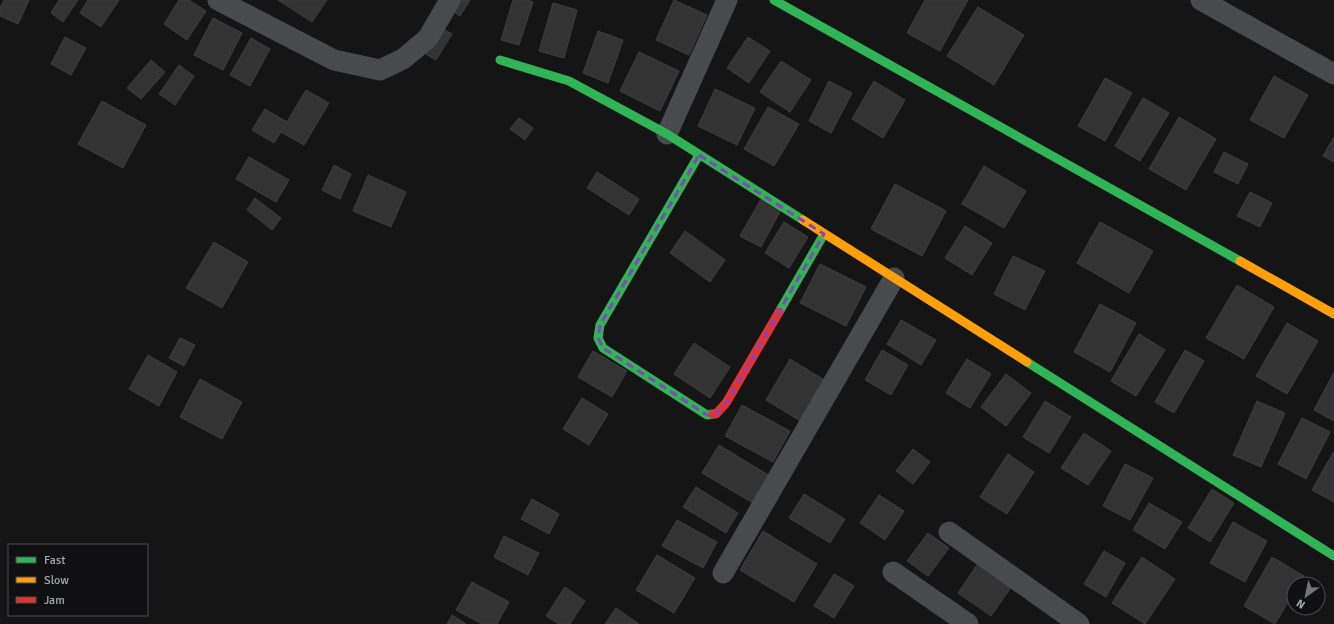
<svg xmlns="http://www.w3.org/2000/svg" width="1334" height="624" viewBox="0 0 1334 624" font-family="Signika,sans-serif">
<rect width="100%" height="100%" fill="#151515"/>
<!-- building -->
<g fill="#333334" stroke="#3e3e41">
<path d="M4 0H29L18 24 0 16V8Z"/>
<path d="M59 0H78L63 22 51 13Z"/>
<path d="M88 0H119L101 27 80 13Z"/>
<path d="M179 0H189L206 11 187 40 164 24Z"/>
<path d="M278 0H327L312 22Z"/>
<path d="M448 0H470L460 16 444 6Z"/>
<path d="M513 0H527L533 2 519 45 501 40Z"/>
<path d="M674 0 707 15 689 55 656 40Z"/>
<path d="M925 0H968L940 51 907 33Z"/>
<path d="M553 3 577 10 564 58 539 51Z"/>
<path d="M978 7 1024 35 994 85 947 56Z"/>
<path d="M213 18 242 33 223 70 194 55Z"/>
<path d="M430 21 452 34 436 60 414 47Z"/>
<path d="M598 31 623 40 608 83 583 73Z"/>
<path d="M65 37 86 48 71 75 51 64Z"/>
<path d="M748 37 770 51 749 83 727 68Z"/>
<path d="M251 38 270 49 250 86 230 75Z"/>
<path d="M639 52 679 71 660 111 620 91Z"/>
<path d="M151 60 165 72 141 99 127 88Z"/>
<path d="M781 61 811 80 790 112 760 92Z"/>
<path d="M179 65 194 76 175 105 159 94Z"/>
<path d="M1274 76 1308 95 1284 138 1250 120Z"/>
<path d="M1105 78 1132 93 1105 141 1078 126Z"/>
<path d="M829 81 852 93 831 133 809 121Z"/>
<path d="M874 81 905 100 883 138 852 119Z"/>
<path d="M715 89 755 108 737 145 698 126Z"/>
<path d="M306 90 329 103 304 145 281 132Z"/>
<path d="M1143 98 1169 113 1140 161 1115 146Z"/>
<path d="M102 101 146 125 123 168 78 144Z"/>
<path d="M768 107 799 124 774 166 744 149Z"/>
<path d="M265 109 287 122 274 143 252 130Z"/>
<path d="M1179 117 1216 139 1186 190 1149 169Z"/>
<path d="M519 118 533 128 525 140 510 129Z"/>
<path d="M1334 137V162L1323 156Z"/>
<path d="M1224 152 1248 164 1238 184 1214 172Z"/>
<path d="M249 157 289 180 276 202 236 179Z"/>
<path d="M334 165 351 174 340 199 322 190Z"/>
<path d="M984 166 1026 191 1004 228 962 204Z"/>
<path d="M597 172 639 199 629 215 587 188Z"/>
<path d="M368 175 406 192 391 227 353 211Z"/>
<path d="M895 184 946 211 922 256 871 229Z"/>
<path d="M1250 192 1272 203 1260 227 1237 216Z"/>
<path d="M255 198 281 218 272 230 247 210Z"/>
<path d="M761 199 781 210 761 247 740 236Z"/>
<path d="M784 222 808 237 789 268 765 253Z"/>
<path d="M1100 222 1153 251 1129 293 1077 263Z"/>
<path d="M965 226 992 243 972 275 945 258Z"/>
<path d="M685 231 725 260 710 282 670 253Z"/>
<path d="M214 242 248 262 222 308 186 288Z"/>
<path d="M1013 256 1045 271 1025 310 994 294Z"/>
<path d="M820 264 866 287 846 326 800 303Z"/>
<path d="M1237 285 1274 307 1244 359 1206 338Z"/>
<path d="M1100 304 1136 323 1110 372 1074 352Z"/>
<path d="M901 320 936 340 921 365 887 344Z"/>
<path d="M1287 323 1318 341 1287 394 1256 376Z"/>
<path d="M1139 334 1165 350 1136 396 1111 381Z"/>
<path d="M180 338 195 345 184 366 169 358Z"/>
<path d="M694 343 730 367 710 398 674 374Z"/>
<path d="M882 350 908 365 891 395 865 380Z"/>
<path d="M1185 350 1204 361 1174 413 1155 402Z"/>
<path d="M593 351 627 371 612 397 578 377Z"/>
<path d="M148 355 177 372 159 406 129 389Z"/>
<path d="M790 359 826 381 802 422 766 400Z"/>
<path d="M967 359 991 374 970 408 946 393Z"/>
<path d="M1334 372V421L1314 410Z"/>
<path d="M1006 374 1031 393 1006 426 981 407Z"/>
<path d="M200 379 242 402 222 439 180 417Z"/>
<path d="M582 398 608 414 589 445 563 429Z"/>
<path d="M1045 401 1071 417 1049 453 1023 437Z"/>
<path d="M1257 401 1285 413 1261 467 1233 455Z"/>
<path d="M742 405 790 431 773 462 725 436Z"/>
<path d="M1302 418 1330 432 1306 479 1278 464Z"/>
<path d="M1084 433 1111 451 1088 485 1061 468Z"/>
<path d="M719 445 770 476 753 503 702 473Z"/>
<path d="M913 449 930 462 913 484 896 471Z"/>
<path d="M1334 451V502L1312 490Z"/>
<path d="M1008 454 1034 472 1007 514 980 497Z"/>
<path d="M1125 464 1153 478 1130 520 1103 506Z"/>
<path d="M696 487 738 513 726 533 683 507Z"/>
<path d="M1212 489 1234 503 1210 542 1188 528Z"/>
<path d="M804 494 845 519 830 543 789 518Z"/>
<path d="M879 495 904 511 885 540 860 523Z"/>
<path d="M532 499 559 514 549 534 521 519Z"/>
<path d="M1149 503 1182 522 1165 549 1133 530Z"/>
<path d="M677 520 717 542 703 568 662 546Z"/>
<path d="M1233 522 1267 541 1245 582 1210 563Z"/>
<path d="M763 531 817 564 794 602 740 570Z"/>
<path d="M928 533 949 548 928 576 907 561Z"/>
<path d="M504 536 539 553 528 575 494 557Z"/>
<path d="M1104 551 1125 563 1106 597 1084 584Z"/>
<path d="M657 555 695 578 674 613 636 590Z"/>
<path d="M1142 557 1175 579 1145 624 1112 603Z"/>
<path d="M1272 557 1304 576 1299 584H1294V592L1275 624 1244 606Z"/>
<path d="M979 562 1012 586 991 616 958 593Z"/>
<path d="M834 574 854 586 834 618 814 606Z"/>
<path d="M472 582 509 602 497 624H482L456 610Z"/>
<path d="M565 587 585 601 570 624H559L546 616Z"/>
<path d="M616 608 639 624H605Z"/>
<path d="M452 615 466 624H447Z"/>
</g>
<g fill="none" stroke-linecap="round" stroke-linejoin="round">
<!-- street -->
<g stroke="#494a4e" stroke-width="21">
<path d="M218 0 334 60 380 70 403 59 428 38 450 0"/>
<path d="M1201 0 1334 74"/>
<path d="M667 134 727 0"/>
<path d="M949 532 1079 624"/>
<path d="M893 572 968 624"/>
<path d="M723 573 894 278"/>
</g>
<!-- fast -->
<g stroke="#30b455" stroke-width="9">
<path d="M774 0 1240 261"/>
<path d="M500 60 569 81 667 134 803 220"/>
<path d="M699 155 600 325 598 338 603 348 707 415 713 414"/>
<path d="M779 312 824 234"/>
<path d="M1027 362 1334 556"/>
</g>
<!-- slow -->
<g stroke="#ff9f0a" stroke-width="9">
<path d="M803 220 1027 362"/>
<path d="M1240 261 1334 314"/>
</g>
<!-- jam -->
<path stroke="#e5322d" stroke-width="9" d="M713 414H716L726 403 779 312"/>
</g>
<!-- marked area -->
<path fill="none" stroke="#8445bd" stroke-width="3" stroke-dasharray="8 5" stroke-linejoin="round" d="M699 155 824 234 726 403 716 414 707 415 603 348 598 338 600 325Z"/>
<!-- legend -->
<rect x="8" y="544" width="140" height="72" fill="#100f11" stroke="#4c4d53"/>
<rect x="16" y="557" width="20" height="6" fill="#30b455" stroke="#4c4d53"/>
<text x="44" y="564" font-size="12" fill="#a6a9b7">Fast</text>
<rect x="16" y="577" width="20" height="6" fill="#ff9f0a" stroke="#4c4d53"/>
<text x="44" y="584" font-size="12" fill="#a6a9b7">Slow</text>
<rect x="16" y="597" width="20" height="6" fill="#e5322d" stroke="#4c4d53"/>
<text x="44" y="604" font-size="12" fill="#a6a9b7">Jam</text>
<!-- north arrow -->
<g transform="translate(1306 596) rotate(213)"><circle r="19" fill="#100f11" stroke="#4c4d53"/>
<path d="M0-3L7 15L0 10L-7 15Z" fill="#73757e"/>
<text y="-6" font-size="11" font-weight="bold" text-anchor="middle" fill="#a6a9b7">N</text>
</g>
</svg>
